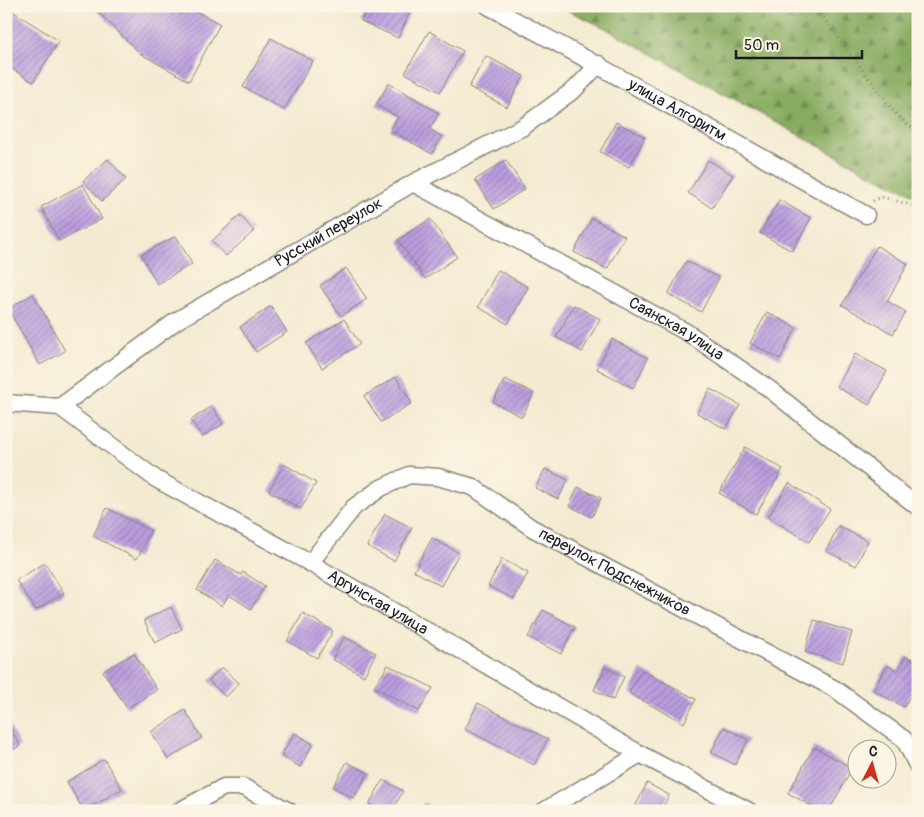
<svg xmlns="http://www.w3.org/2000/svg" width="924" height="817" viewBox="0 0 924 817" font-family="Pangolin,sans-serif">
<defs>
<pattern id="forest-firs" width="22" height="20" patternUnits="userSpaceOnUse" patternTransform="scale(1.25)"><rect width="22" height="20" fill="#87ab60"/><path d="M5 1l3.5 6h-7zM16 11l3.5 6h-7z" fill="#6e8a4e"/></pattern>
<pattern id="building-hatch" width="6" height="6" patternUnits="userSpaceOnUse" patternTransform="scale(1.25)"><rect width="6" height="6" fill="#bb9ddf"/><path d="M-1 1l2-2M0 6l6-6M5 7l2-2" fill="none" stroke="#977fb4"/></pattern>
</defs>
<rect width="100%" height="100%" fill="#fcf5e5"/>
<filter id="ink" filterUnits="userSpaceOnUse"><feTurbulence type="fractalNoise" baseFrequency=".02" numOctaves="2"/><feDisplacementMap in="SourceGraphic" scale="10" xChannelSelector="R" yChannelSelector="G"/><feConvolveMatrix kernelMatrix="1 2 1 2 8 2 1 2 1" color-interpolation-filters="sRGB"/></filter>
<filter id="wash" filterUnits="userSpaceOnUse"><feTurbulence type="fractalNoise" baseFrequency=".0096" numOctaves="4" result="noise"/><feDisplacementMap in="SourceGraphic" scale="20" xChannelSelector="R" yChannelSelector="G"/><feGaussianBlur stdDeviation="1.12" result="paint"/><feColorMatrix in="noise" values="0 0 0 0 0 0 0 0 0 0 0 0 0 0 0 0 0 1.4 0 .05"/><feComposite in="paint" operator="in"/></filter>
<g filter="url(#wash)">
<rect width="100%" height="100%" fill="#f3ebd1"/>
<!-- forest -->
<path fill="url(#forest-firs)" stroke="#52643e" d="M558 6H918V197L866 172 601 26Z"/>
<g id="blocks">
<!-- building -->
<g fill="url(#building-hatch)">
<path d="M92 6H186L220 24 189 81 141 54Z"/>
<path d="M368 6H408L412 8 398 38 361 21Z"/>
<path d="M9 9 59 41 33 82 6 65V14Z"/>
<path d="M429 31 463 51 440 92 405 73Z"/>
<path d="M271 38 313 61 284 110 243 87Z"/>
<path d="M486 56 524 76 507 107 469 87Z"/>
<path d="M389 83 439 113 430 129 442 137 432 154 390 130 398 117 376 105Z"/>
<path d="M616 122 645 137 629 167 600 152Z"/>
<path d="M108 159 126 179 102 201 83 181Z"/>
<path d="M506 160 525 189 494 209 475 180Z"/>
<path d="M708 160 733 175 712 208 688 193Z"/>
<path d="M83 184 102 219 59 241 41 207Z"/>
<path d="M779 200 811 218 792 251 760 233Z"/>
<path d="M240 215 254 231 226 256 212 241Z"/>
<path d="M592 218 625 236 607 269 574 252Z"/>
<path d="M430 219 457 257 425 279 398 240Z"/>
<path d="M176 236 192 264 157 284 141 255Z"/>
<path d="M877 246 908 264 887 301 906 312 893 334 842 305Z"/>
<path d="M686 261 719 278 701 312 668 294Z"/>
<path d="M346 268 367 299 341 316 320 286Z"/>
<path d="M498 270 528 287 508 324 478 307Z"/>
<path d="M33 294 65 351 40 365 8 309Z"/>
<path d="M574 305 600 319 582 352 556 337Z"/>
<path d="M271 306 287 332 256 352 240 327Z"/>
<path d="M767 312 796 328 780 359 750 343Z"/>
<path d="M344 319 360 344 322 368 306 343Z"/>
<path d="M612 339 648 358 633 388 597 369Z"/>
<path d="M855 354 887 371 869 405 837 387Z"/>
<path d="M396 377 412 403 381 422 364 396Z"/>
<path d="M505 379 534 393 522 417 493 402Z"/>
<path d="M710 389 740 405 726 429 697 413Z"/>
<path d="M212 406 223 424 202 437 191 420Z"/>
<path d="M745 447 783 469 756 514 719 493Z"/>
<path d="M284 464 316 483 301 509 269 491Z"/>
<path d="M545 469 568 480 558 499 535 488Z"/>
<path d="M789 483 830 509 809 542 768 517Z"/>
<path d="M578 487 601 498 592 517 569 506Z"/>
<path d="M107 508 151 531 137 559 93 536Z"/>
<path d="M385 514 412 528 394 561 367 546Z"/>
<path d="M838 526 868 541 856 566 826 551Z"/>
<path d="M432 538 459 553 441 586 414 571Z"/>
<path d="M502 559 528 573 514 599 488 586Z"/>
<path d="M215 560 241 575 243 572 265 586 251 609 229 595 222 606 197 590Z"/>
<path d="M45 563 64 593 36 610 16 580Z"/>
<path d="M171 607 182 629 155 643 144 620Z"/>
<path d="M543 610 575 627 561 654 528 637Z"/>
<path d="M303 613 333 631 317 658 287 641Z"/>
<path d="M814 620 852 632 843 663 805 652Z"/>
<path d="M344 637 376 653 364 676 332 659Z"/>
<path d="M134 653 157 690 127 708 103 671Z"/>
<path d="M906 656 918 663V682L904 707 873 690 887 665 898 671Z"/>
<path d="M388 665 433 688 419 711 374 687Z"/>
<path d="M222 667 239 683 226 697 209 681Z"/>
<path d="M605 667 624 677 613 700 594 690Z"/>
<path d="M641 670 696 699 684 723 629 693Z"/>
<path d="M478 703 548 739 534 765 465 729Z"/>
<path d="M185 710 202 738 168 759 151 732Z"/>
<path d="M6 719 20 746 6 753Z"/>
<path d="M724 727 748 740 735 765 711 752Z"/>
<path d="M295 733 313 744 300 767 281 756Z"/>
<path d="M814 747 852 768 829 811H820L788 793Z"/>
<path d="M104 759 122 789 84 811 67 782Z"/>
<path d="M347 762 368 773 354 798 333 787Z"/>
<path d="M383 780 403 791 392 811H381L369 804Z"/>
<path d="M647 783 669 795 661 811H633Z"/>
<path d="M425 803 439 811H421Z"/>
</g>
</g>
</g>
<g filter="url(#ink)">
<use href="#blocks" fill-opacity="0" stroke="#888476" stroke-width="1"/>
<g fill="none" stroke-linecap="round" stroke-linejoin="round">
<!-- street casing -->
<g stroke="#888476" stroke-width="19">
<g id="street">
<path id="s1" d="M488 6C616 73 739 146 866 215"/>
<path id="s2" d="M413 183 688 333 768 388 918 507"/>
<path id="s3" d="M6 403 60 407 156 479 310 563 640 754 749 811"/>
<path id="s4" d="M60 407 176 321 413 183 523 127 575 89 599 64"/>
<path id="s5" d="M310 563 354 507 381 488 409 475 438 477 473 487 532 528 835 689 904 739 918 767"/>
<path d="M179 811 224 787H243L289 811"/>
<path d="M544 811 640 754"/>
</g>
</g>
<!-- path -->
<g stroke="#888476" stroke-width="3" stroke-dasharray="1 4" stroke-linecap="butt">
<path d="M814 6 896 114 918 133"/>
<path d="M873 201 882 197 918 207"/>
</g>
<!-- street -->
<use href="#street" stroke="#fff" stroke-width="16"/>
</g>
</g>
<g text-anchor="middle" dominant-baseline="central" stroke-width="4" stroke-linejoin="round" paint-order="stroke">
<!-- street labels -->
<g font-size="16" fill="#1c1c1c" stroke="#fcf5e5">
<text stroke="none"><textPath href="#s1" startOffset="216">улица Алгоритм</textPath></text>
<text stroke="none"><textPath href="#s4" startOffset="321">Русский переулок</textPath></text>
<text stroke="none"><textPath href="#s2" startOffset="301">Саянская улица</textPath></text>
<text stroke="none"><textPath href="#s5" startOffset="366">переулок Подснежников</textPath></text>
<text stroke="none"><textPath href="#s3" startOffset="428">Аргунская улица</textPath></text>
</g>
</g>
<!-- margin -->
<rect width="924" height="817" fill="none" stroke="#fcf5e5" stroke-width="25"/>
<!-- north arrow -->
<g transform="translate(872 764) rotate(6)"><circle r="24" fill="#fcf5e5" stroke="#a29e95"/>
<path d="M0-4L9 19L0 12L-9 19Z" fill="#c8321e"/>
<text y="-8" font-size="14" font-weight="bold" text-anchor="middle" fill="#1c1c1c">С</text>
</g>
<!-- scale -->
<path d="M736 50v8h126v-8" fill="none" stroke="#1c1c1c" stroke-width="2.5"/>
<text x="744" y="50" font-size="15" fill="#1c1c1c" stroke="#fcf5e5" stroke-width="4" paint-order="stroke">50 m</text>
</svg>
